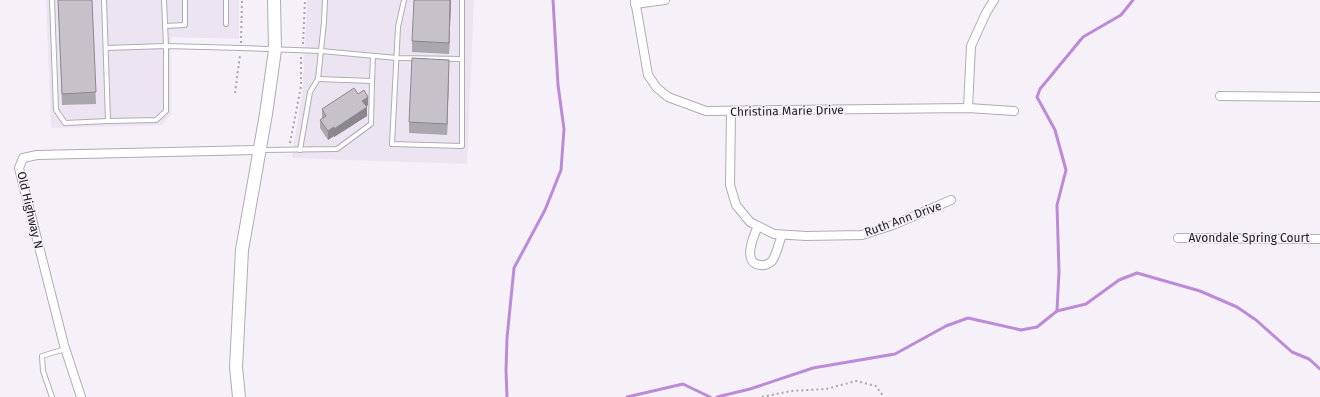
<svg xmlns="http://www.w3.org/2000/svg" width="1320" height="397" viewBox="0 0 1320 397" font-family="'Fira Sans',sans-serif">
<rect width="100%" height="100%" fill="#f6f1f9"/>
<!-- built -->
<g fill="#ede4f2">
<path d="M46 0H239V39L171 37V114L162 125 51 128Z"/>
<path d="M307 0H474L467 164 292 158 303 86Z"/>
</g>
<g fill="none" stroke-linecap="round" stroke-linejoin="round">
<!-- stream -->
<g stroke="#bd89d9" stroke-width="3">
<path d="M1057 311 1059 272 1057 205 1066 170 1055 130 1037 97 1040 89 1083 37 1121 15 1133 0"/>
<path d="M507 397 506 370 507 338 514 268 545 210 561 170 564 129 558 85 553 0"/>
<path d="M627 397 683 384 710 397"/>
<path d="M717 397 750 389 813 368 895 354 946 326 968 318 1021 330 1037 327 1057 311 1086 304 1119 280 1137 273 1200 291 1237 307 1256 320 1292 352 1309 359 1320 369"/>
</g>
<!-- lane casing -->
<g stroke="#b0acb3" stroke-width="6">
<g id="lane">
<path d="M52 0 56 110 65 123 108 121"/>
<path d="M104 0 108 121 156 120 166 111V46L164 0"/>
<path d="M226 0V24"/>
<path d="M404 0 398 27 392 144 462 146V0"/>
<path d="M165 26 185 25V0"/>
<path d="M106 48 166 46 241 48 321 51 397 58 461 59"/>
<path d="M318 79 372 81 373 56"/>
<path d="M262 150 337 149 371 124 372 81"/>
<path d="M300 150 310 92 318 79 324 22 325 0"/>
<path d="M52 397 43 371 42 356 65 349"/>
</g>
</g>
<!-- street casing -->
<g stroke="#b0acb3" stroke-width="10">
<g id="street">
<path d="M635 0 648 75 657 88 668 97 706 111 968 108 1014 111"/>
<path d="M635 4 665 0"/>
<path d="M1220 96 1320 97"/>
<path d="M968 108 971 46 986 13 994 0"/>
<path d="M731 112 730 185 736 205 750 222 774 234 806 236 862 235 893 225 951 200"/>
<path d="M758 226C754 235 741 264 761 265 764 266 769 264 772 261 777 254 779 242 782 235"/>
<path d="M1178 238 1320 239"/>
<path d="M81 397 64 345 19 168 23 158 37 155 259 150"/>
</g>
</g>
<!-- secondary casing -->
<g stroke="#b0acb3" stroke-width="14">
<path id="secondary" d="M239 397 236 367 242 250 266 114 275 50 274 0"/>
</g>
<!-- path -->
<g stroke="#aaa6ac" stroke-width="2" stroke-dasharray="2 3" stroke-linecap="butt">
<path d="M241 43 242 0"/>
<path d="M303 44 305 0"/>
<path d="M235 93 240 55"/>
<path d="M290 143 301 86V57"/>
<path d="M762 397 791 391 826 389 856 381 876 386 884 397"/>
</g>
<!-- lane -->
<use href="#lane" stroke="#fff" stroke-width="4"/>
<!-- street -->
<use href="#street" stroke="#fff" stroke-width="8"/>
<!-- secondary -->
<use href="#secondary" stroke="#fff" stroke-width="12"/>
</g>
<!-- wall -->
<g fill="#aba7ae">
<path d="M58 0H92L96 104 62 105Z"/>
<path d="M451 0 449 54 412 52V41Z"/>
<path d="M449 71 447 135 409 133V122Z"/>
<path d="M358 94 368 105 366 107 367 116 334 137V136L328 140 320 128V120L322 118V109Z"/>
</g>
<!-- shaded-wall -->
<g fill="#8b888d">
<path d="M450 0H451L449 54V43Z"/>
<path d="M449 60V71L447 135V124Z"/>
<path d="M368 97V105L362 109V101Z"/>
<path d="M367 107V116L334 137V129Z"/>
<path d="M334 127V136L328 140V131Z"/>
</g>
<!-- building -->
<g fill="#c7c2ca" stroke="#8b888d">
<path d="M58 0H92L96 92 62 94Z"/>
<path d="M414 0H450L449 43 412 41Z"/>
<path d="M412 58 449 60 447 124 409 122Z"/>
<path d="M354 88 358 94 364 90 368 97 362 101 367 107 334 129V127L328 131 320 120 326 116 322 109Z"/>
</g>
<g text-anchor="middle" dominant-baseline="central" stroke-width="3" stroke-linejoin="round" paint-order="stroke">
<!-- street labels -->
<g font-size="12" fill="#1e1c1f" stroke="#f6f1f9">
<text transform="translate(787 111) rotate(-1)">Christina Marie Drive</text>
<text transform="translate(30 210) rotate(77)">Old Highway N</text>
<text transform="translate(903 219) rotate(-20)">Ruth Ann Drive</text>
<text x="1249" y="238">Avondale Spring Court</text>
</g>
</g>
</svg>
